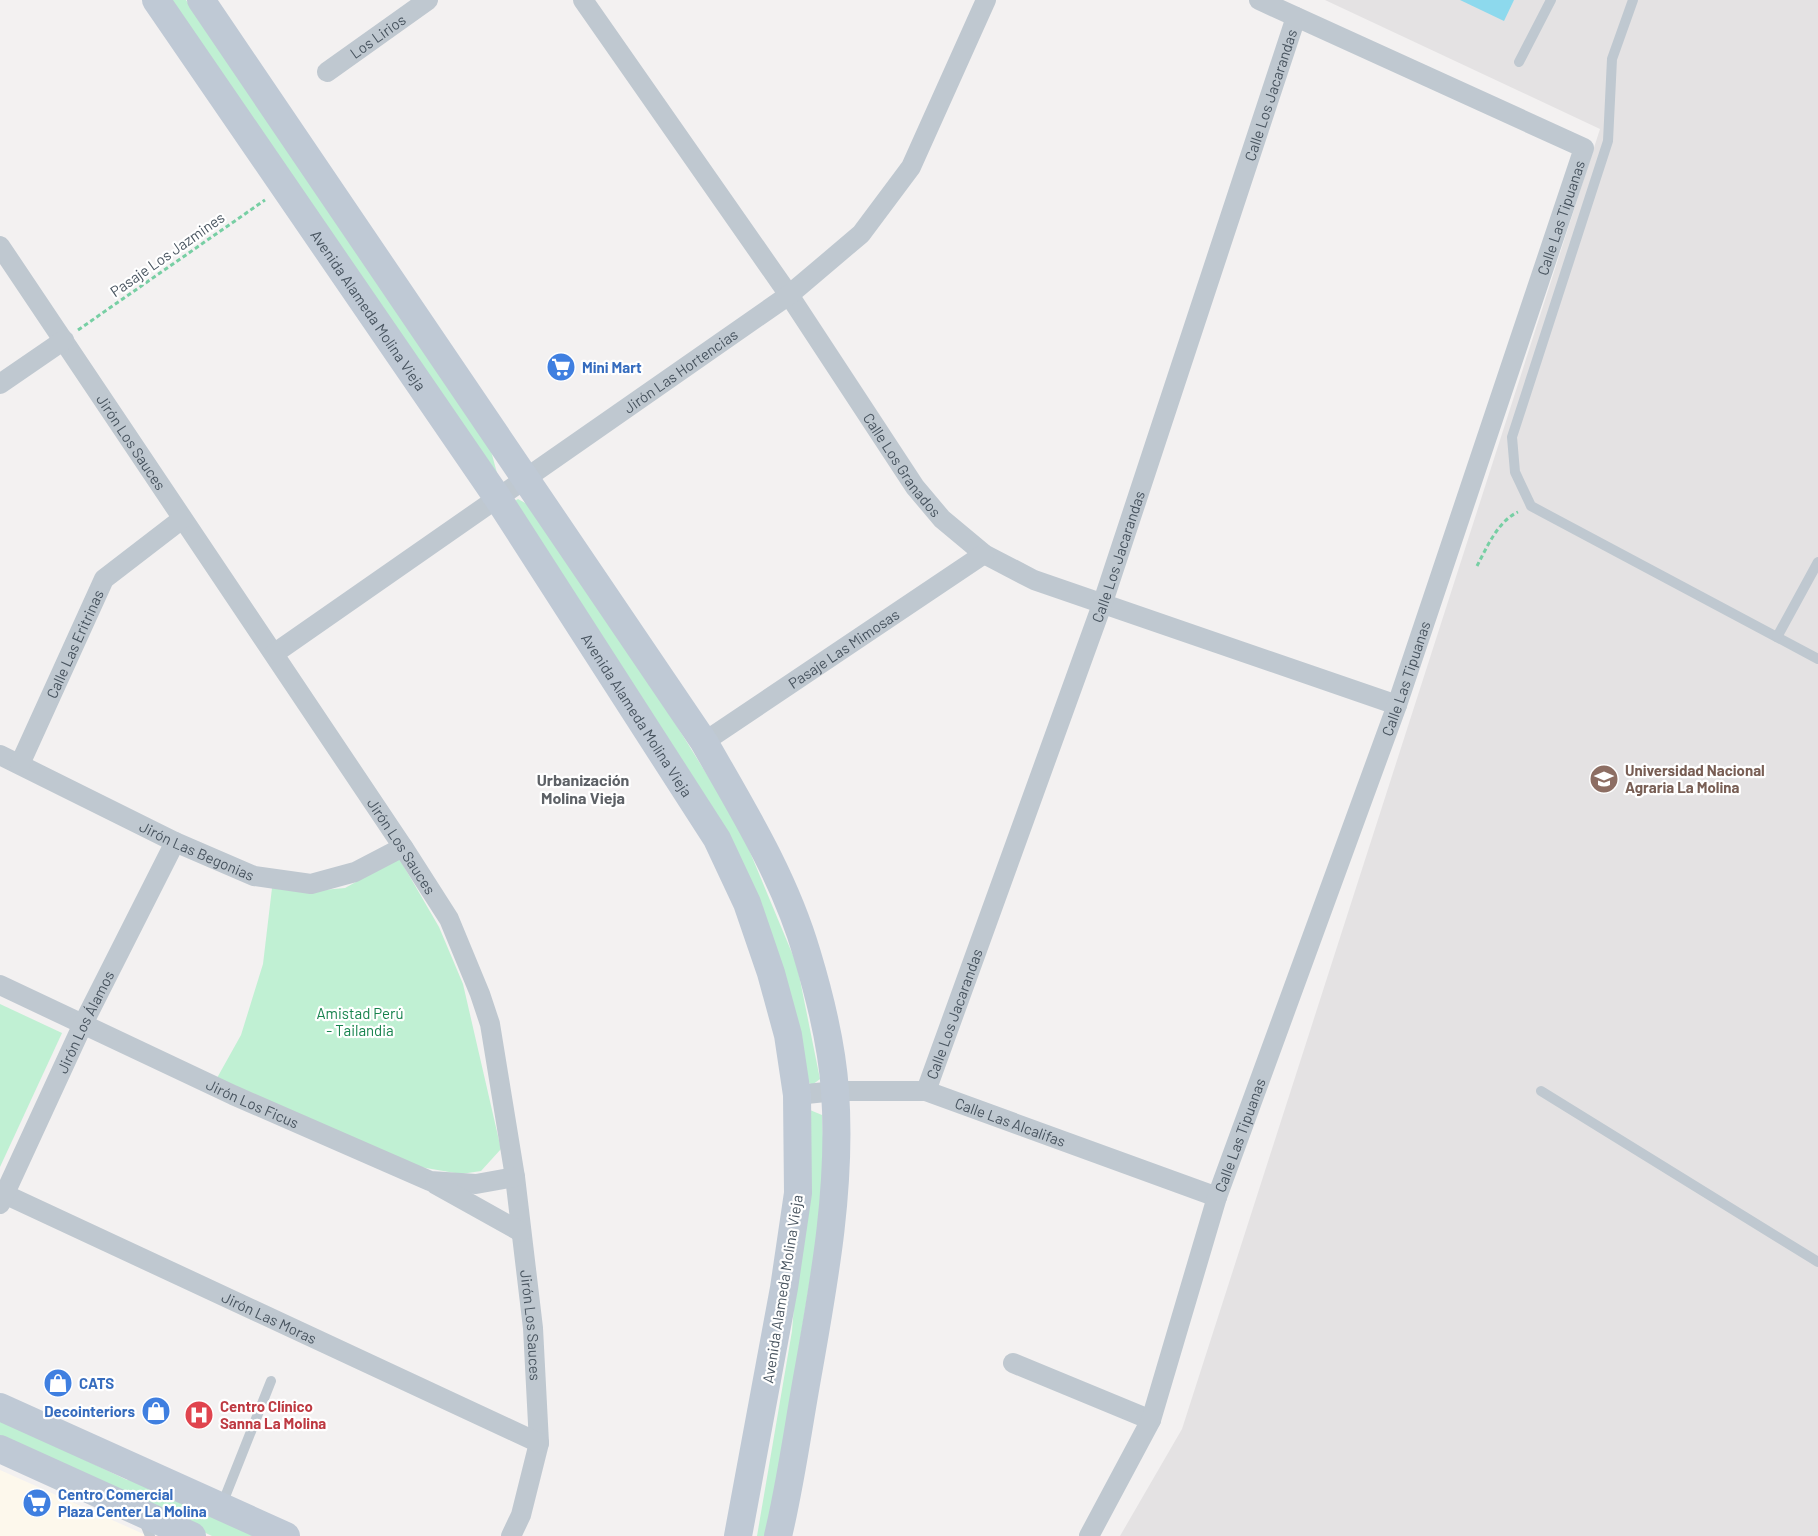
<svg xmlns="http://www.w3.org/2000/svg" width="1818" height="1536" viewBox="0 0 1818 1536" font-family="Barlow,sans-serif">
<rect width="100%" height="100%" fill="#f3f1f1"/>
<!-- commercial -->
<path fill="#fdf8ec" d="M0 1470 148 1536H0Z"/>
<!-- education -->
<path fill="#e4e2e3" d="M1325 0H1818V1536H1120L1182 1429 1600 129Z"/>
<!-- green -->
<g fill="#c0f0d3">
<path d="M166 0H186L491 451 497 473Z"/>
<path d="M518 499 527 504 641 668 740 828 797 965 820 1079 812 1085 806 1080 778 962 510 504Z"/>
<path d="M399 858 439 927 463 984 501 1149 481 1171 461 1174 420 1167 217 1078 241 1035 263 964 272 888 301 892 345 888Z"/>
<path d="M0 1004 62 1033 0 1167Z"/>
<path d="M810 1110 822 1115 825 1188 768 1536H757L792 1331Z"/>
<path d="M0 1419 127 1480 152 1481 273 1536H212L0 1436Z"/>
</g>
<!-- water -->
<path fill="#8dd9ed" d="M1460 0H1514L1504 21Z"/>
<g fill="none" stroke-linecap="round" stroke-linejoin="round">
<!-- path -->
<g stroke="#77cfa4" stroke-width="3" stroke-dasharray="4.5 3" stroke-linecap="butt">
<path d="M78 330 265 200"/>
<path d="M1477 566C1487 547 1498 521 1518 512"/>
</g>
<!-- lane -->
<g stroke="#bfc8d0" stroke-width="10">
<path d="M1633 0 1612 59 1608 141 1512 437 1515 472 1531 506 1818 659"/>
<path d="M1519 62 1551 0"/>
<path d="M1777 637 1818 562"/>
<path d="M1541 1091 1818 1262"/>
<path d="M221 1507 271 1381"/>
<path d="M143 1519 150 1536"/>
</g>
<!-- street -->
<g stroke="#bfc8d0" stroke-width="20">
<path id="s1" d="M583 0 789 295 915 487 942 519 984 554 1034 580 1397 705"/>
<path id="s2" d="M327 72 428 0"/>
<path id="s3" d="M0 246 403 847 449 919 480 994 490 1024 515 1177 533 1328 539 1443 521 1515 511 1536"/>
<path d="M0 384 64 340"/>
<path id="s4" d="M275 653 789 295 861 234 911 167 986 0"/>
<path id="s5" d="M704 742 984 554"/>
<path id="s6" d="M0 755 175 842 254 876 311 884 355 872 403 847"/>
<path id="s7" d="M20 764 104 579 182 519"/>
<path id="s8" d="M0 985 233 1095 430 1181 476 1184 515 1177"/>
<path id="s9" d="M926 1091 1103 602 1296 17"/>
<path id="s10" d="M797 1095 835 1091H926L1217 1197"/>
<path d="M435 1184 521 1232"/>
<path id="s11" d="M0 1192 539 1443"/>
<path id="s12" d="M0 1204 83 1024 175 842"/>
<path d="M1013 1363 1151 1420"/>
<path id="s13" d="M1089 1536 1151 1420 1217 1197 1397 705 1584 148 1259 0"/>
</g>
<!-- secondary -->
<g stroke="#bfc9d5" stroke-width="28">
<path id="s14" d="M156 0 497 497 717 839 747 903 771 973 788 1035 797 1095 798 1193 784 1288 738 1536"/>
<path d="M201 0 704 742C743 810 785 878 807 954 820 997 832 1046 835 1091 842 1189 823 1288 806 1384 797 1435 790 1486 778 1536"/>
<path d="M0 1407 286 1536"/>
<path d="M0 1449 192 1536"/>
</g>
</g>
<!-- icons -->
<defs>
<g id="supermarket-disc" transform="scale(1.5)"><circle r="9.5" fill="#3f7fe0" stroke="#fff"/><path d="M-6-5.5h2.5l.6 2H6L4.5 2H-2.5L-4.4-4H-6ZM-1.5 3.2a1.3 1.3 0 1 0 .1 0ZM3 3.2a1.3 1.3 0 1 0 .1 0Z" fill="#fff"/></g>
<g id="university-disc" transform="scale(1.5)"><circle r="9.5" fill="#8d6e63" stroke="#fff"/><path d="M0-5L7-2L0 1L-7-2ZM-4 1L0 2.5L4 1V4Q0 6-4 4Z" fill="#fff"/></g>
<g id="shop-disc" transform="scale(1.5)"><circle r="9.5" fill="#3f7fe0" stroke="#fff"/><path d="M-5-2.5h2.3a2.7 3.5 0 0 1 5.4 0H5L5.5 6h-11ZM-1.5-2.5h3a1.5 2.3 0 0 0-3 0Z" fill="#fff"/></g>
<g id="hospital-disc" transform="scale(1.5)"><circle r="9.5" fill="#e0444e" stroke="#fff"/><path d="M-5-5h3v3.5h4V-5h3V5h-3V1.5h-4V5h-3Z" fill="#fff"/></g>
</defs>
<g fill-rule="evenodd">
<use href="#supermarket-disc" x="561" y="367"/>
<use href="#university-disc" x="1604" y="779"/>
<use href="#shop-disc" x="58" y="1383"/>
<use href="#shop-disc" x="156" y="1411"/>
<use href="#hospital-disc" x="199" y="1415"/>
<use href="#supermarket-disc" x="37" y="1503"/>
</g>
<g text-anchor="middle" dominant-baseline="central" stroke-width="4.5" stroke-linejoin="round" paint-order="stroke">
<!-- street labels -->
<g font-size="15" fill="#48545f" stroke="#fff">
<text stroke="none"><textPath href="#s2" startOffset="62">Los Lirios</textPath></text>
<text stroke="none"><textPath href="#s9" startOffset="1054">Calle Los Jacarandas</textPath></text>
<text stroke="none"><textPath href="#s13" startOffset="1402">Calle Las Tipuanas</textPath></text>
<text transform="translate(167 254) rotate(-35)">Pasaje Los Jazmines</text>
<text stroke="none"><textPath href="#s14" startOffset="376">Avenida Alameda Molina Vieja</textPath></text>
<text stroke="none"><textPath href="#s4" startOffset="494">Jirón Las Hortencias</textPath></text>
<text stroke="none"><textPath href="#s3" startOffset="236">Jirón Los Sauces</textPath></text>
<text stroke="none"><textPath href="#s1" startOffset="564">Calle Los Granados</textPath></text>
<text stroke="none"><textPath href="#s9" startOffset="568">Calle Los Jacarandas</textPath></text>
<text stroke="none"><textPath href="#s7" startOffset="132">Calle Las Eritrinas</textPath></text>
<text stroke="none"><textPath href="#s5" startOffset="168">Pasaje Las Mimosas</textPath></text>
<text stroke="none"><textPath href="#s13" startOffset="916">Calle Las Tipuanas</textPath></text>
<text stroke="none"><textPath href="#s14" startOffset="862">Avenida Alameda Molina Vieja</textPath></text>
<text stroke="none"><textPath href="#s3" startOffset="722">Jirón Los Sauces</textPath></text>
<text stroke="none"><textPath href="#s6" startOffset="219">Jirón Las Begonias</textPath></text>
<text stroke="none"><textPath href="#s9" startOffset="82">Calle Los Jacarandas</textPath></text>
<text stroke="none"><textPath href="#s12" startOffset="201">Jirón Los Álamos</textPath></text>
<text stroke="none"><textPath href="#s8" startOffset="279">Jirón Los Ficus</textPath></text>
<text stroke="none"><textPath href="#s10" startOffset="219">Calle Las Alcalifas</textPath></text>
<text stroke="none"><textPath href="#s13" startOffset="430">Calle Las Tipuanas</textPath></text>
<text transform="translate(782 1289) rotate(-81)">Avenida Alameda Molina Vieja</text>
<text stroke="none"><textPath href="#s11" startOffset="297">Jirón Las Moras</textPath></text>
<text stroke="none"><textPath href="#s3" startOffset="1226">Jirón Los Sauces</textPath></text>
</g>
<!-- shop labels -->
<g font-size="15" font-weight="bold" fill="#366cbe" stroke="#fff" text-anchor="start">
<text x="582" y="367">Mini Mart</text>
<text x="79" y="1383">CATS</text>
<text x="135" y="1411" text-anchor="end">Decointeriors</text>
<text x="58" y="1494">Centro Comercial<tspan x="58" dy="17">Plaza Center La Molina</tspan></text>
</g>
<!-- education labels -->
<g font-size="15" font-weight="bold" fill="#785e54" stroke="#fff" text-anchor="start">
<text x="1625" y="770">Universidad Nacional<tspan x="1625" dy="17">Agraria La Molina</tspan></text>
</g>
<!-- park labels -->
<g font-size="15" fill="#17834d" stroke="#fff">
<text x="360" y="1013">Amistad Perú<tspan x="360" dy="17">- Tailandia</tspan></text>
</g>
<!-- health labels -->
<g font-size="15" font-weight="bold" fill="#be3a42" stroke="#fff" text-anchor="start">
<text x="220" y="1406">Centro Clínico<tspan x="220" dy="17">Sanna La Molina</tspan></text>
</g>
<!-- neighbourhood labels -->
<g font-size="16" font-weight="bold" fill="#5d6166" stroke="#fff">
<text x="583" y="779">Urbanización<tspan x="583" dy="18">Molina Vieja</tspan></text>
</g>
</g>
</svg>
